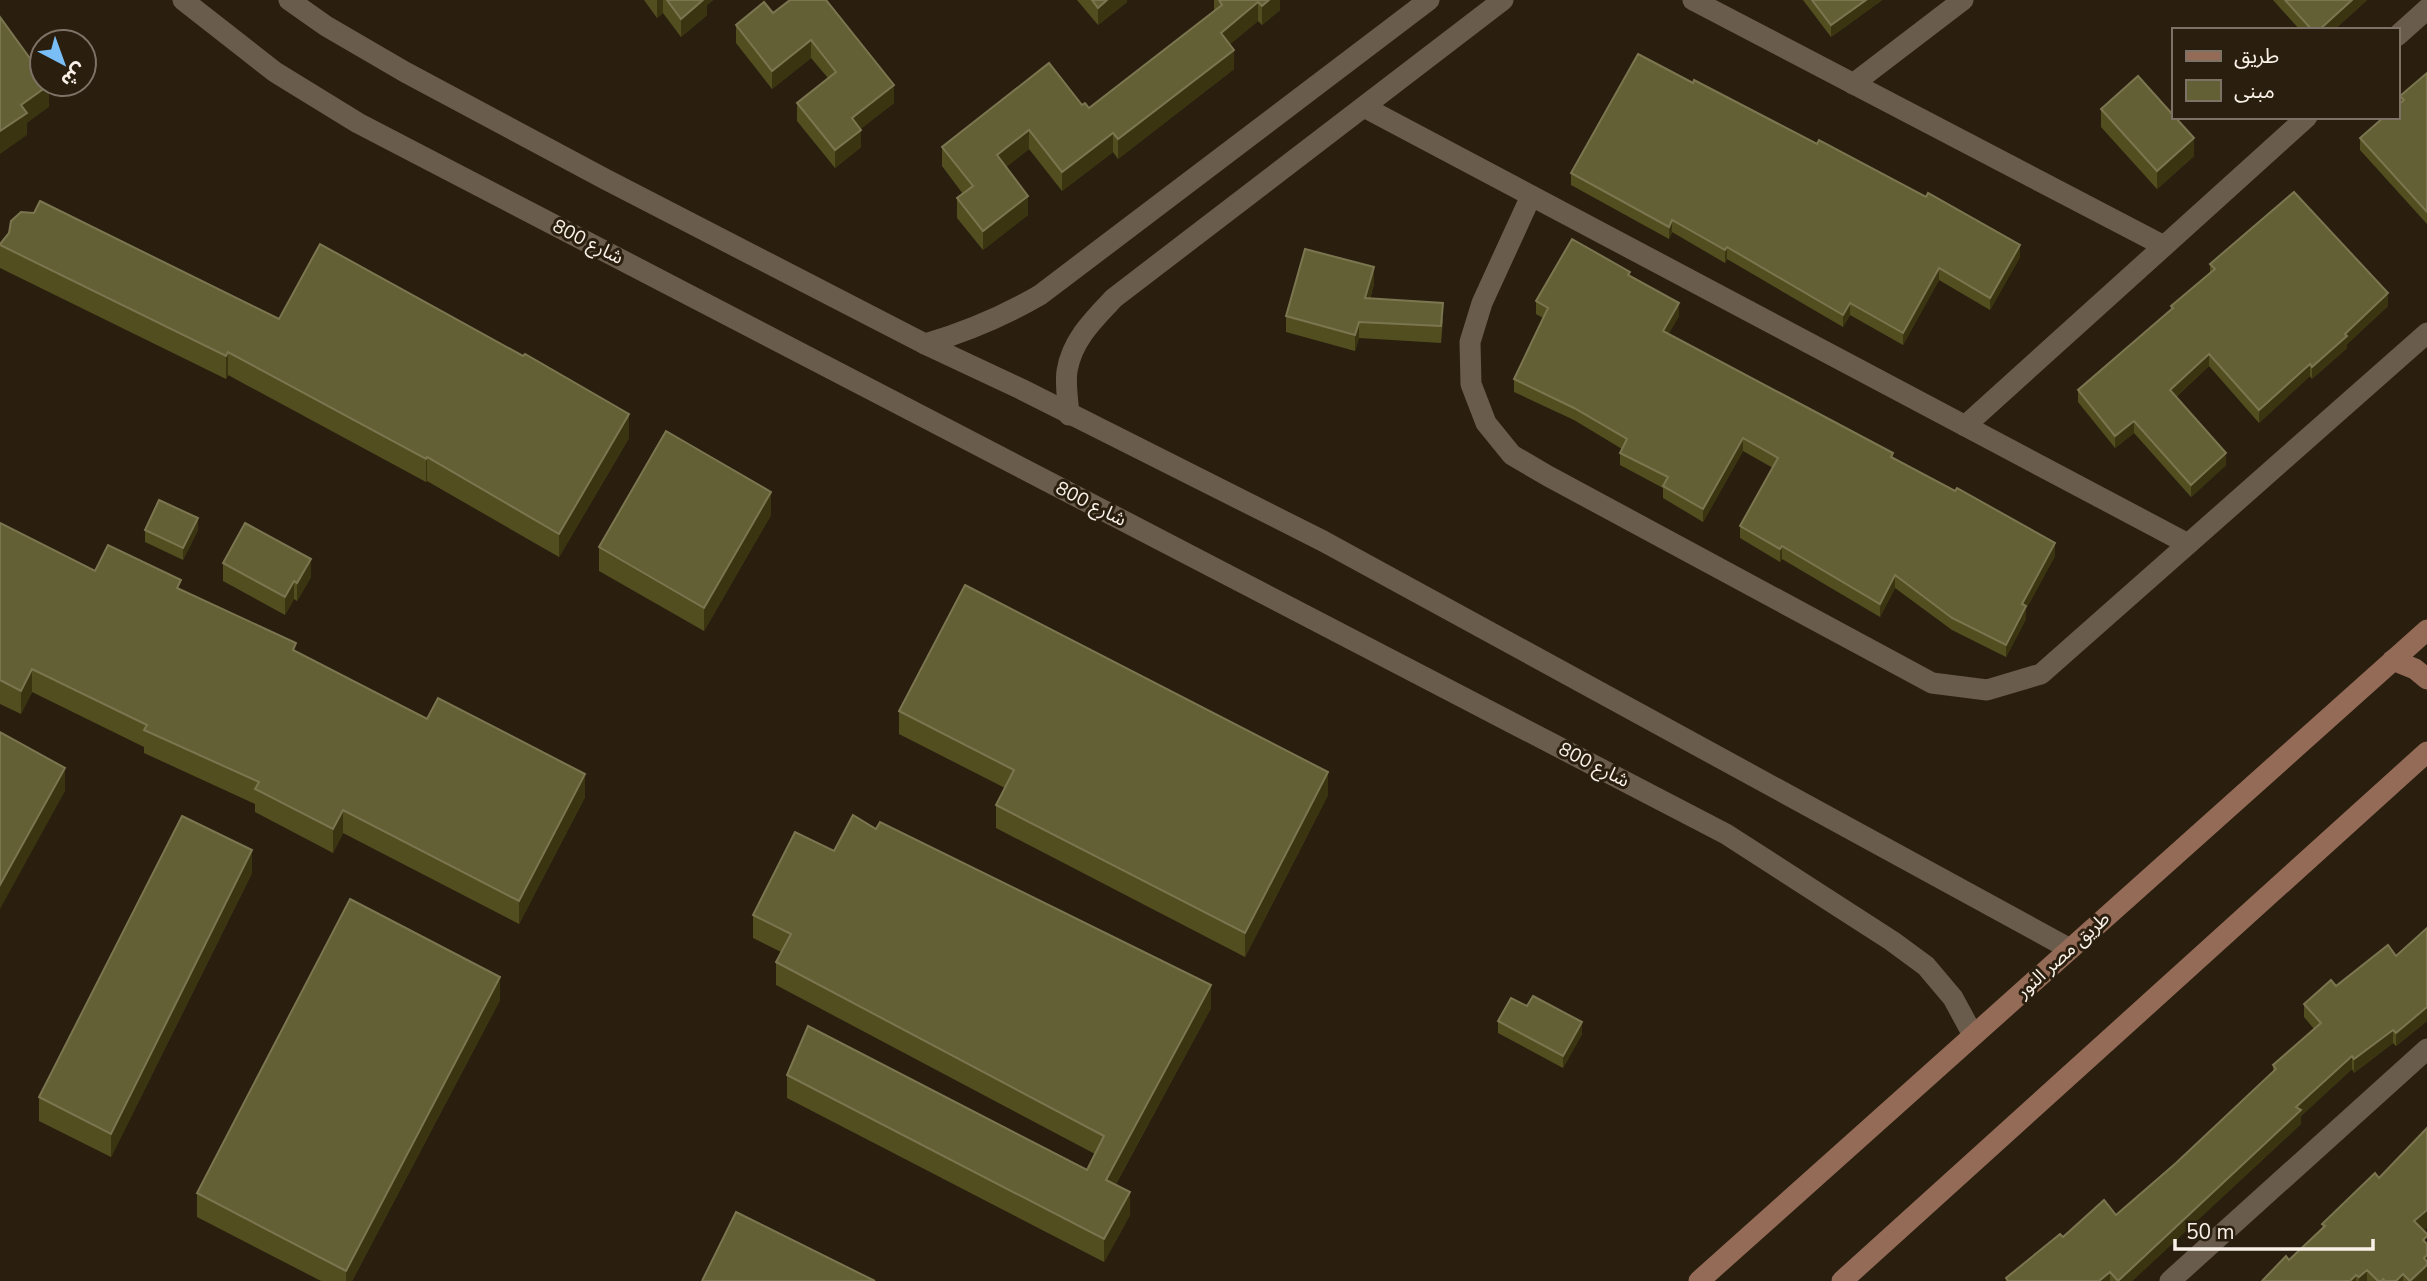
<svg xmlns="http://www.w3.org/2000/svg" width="2427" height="1281" viewBox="0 0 2427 1281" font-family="'Nunito Sans','Noto Sans Arabic',sans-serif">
<rect width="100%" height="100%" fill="#2a1e0f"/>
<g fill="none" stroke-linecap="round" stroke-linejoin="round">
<!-- street -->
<g stroke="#6a5c4c" stroke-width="21">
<path d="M183 0 275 72 358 123 1726 834 1892 941 1926 966 1953 998 1973 1035"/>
<path d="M289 0 326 26 405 72 605 179 925 344 1021 389 1323 541 2070 949"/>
<path d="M1693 0 2164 246"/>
<path d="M2397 36 2427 9"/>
<path d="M1853 84 1963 0"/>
<path d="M1364 107 2188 544"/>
<path d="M1531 196 1482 303 1470 342 1471 384 1486 423 1512 455 1548 476 1932 683 1987 690 2041 674 2427 333"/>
<path d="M925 344C966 332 1002 317 1040 295L1429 0"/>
<path d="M1069 415C1068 401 1065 384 1067 371 1072 340 1094 319 1114 298L1503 0"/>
<path d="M1965 426 2307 117"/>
<path d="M2170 1281 2427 1049"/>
</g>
<!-- secondary -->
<g stroke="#946b57" stroke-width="21">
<path d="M2393 660 2415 669 2427 679"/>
<path d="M1699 1281 2427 630"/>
<path d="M1842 1281 2427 752"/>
</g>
</g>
<!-- wall -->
<g fill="#524e1f">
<path d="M644 0H713L707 5V15L681 37 663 13 657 18Z"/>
<path d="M790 0 894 103 860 129 861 147 835 168 797 121V103L828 78 811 58 772 89 736 43V25L773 13Z"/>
<path d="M1077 0H1127V2L1098 25Z"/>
<path d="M1214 0H1280V10L1262 25 1258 21 1230 44 1234 69 1118 159 1113 152 1062 191 1029 149 1006 167 1028 215 983 250 957 218V198L963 194 942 166V147L1082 105 1089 108 1214 11Z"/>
<path d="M1803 0H1882L1831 37Z"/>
<path d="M2273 0H2367L2334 30H2300Z"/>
<path d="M2427 73V224L2360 150V138L2400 103V96Z"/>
<path d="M2101 109 2194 156 2157 189 2101 127Z"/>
<path d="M1571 173 2020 257 1990 310 1939 280 1903 345 1850 315 1843 327 1727 259 1725 263 1672 232 1669 239 1571 185Z"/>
<path d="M0 244 279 319 629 438 559 557 427 481 426 482 228 375 226 379 0 268Z"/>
<path d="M2210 264 2388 306 2347 344V348L2312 379 2310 376 2259 423 2209 366 2176 397 2226 465 2191 497 2134 433 2115 448 2078 402V390L2171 310V306L2210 272Z"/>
<path d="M1630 276 1679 316 1668 334 1893 458 2055 556 2026 609V619L2006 657 1952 630 1895 588 1880 617 1782 559 1780 562 1740 538V526L1773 468 1743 451 1703 522 1663 498V488L1620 465V453L1622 449 1574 420 1514 392V379L1543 318 1536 314V301Z"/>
<path d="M1374 284 1370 299 1443 319 1441 343 1359 338 1355 351 1286 332V316Z"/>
<path d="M771 515 704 631 599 571V547Z"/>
<path d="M0 523 95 571 181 590 296 652 585 797 519 924 343 833 333 853 255 812V804L144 753V747L32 692 21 714 0 704Z"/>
<path d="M145 530H198L183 560 145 542Z"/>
<path d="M223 563 311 577 297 601 294 599 285 615 223 581Z"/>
<path d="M899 711 1328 795 1245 957 996 828V805L1005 788 899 734Z"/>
<path d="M876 829 1211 1008 1116 1184 1130 1215 1104 1262 787 1098V1075L1087 1170 1095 1154 776 985V962L781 952 753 938V915L834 851Z"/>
<path d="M252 873 111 1157 39 1121V1097Z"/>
<path d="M2427 928V1021L2396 1046 2393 1043 2354 1073 2352 1069 2301 1116V1124L2132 1281H2006V1278L2063 1237 2116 1215 2176 1163 2273 1073V1065L2314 1029 2304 1017V1004L2396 956Z"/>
<path d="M500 1000 352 1281H321L197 1217V1193Z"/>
<path d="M1498 1021 1582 1034 1563 1068 1498 1033Z"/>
<path d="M2322 1224 2424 1231 2427 1281H2262L2289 1260 2322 1228Z"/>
</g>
<!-- shaded-wall -->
<g fill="#3a3410">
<path d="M657 0H663V13L657 18Z"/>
<path d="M702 0H713L707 5V15L681 37V19Z"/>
<path d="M1107 0H1127V2L1098 25V8Z"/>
<path d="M1269 0H1280V10L1262 25V6Z"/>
<path d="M1866 0H1882L1831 37V25Z"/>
<path d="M2352 0H2367L2334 30H2319Z"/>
<path d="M1258 2V21L1221 52V33Z"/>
<path d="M811 40V58L772 89V71Z"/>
<path d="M1234 50V69L1118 159V139Z"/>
<path d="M49 85V107L27 123V135L0 154V131L21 105Z"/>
<path d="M894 85V103L852 136V118Z"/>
<path d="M861 130V147L835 168V150Z"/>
<path d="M1029 130V149L997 174V155Z"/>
<path d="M1113 133V152L1062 191V172Z"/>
<path d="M2194 138V156L2157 189V171Z"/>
<path d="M1028 196V215L983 250V231Z"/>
<path d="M1672 220V232L1669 239V227Z"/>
<path d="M2020 245V257L1990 310V298Z"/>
<path d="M1727 247V259L1725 263V250Z"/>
<path d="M1374 267V284L1365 315V298Z"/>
<path d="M1939 268V280L1903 345V333Z"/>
<path d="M2388 293V306L2347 344V348L2312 379V367L2345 334Z"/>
<path d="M1679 303V316L1663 344V331Z"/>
<path d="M1850 303V315L1843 327V315Z"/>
<path d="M1359 322V338L1355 351V335Z"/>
<path d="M228 352V375L226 379V356Z"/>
<path d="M2209 354V366L2170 402V390Z"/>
<path d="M2310 364V376L2259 423V410Z"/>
<path d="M629 414V438L559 557V534Z"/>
<path d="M2134 421V433L2115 448V436Z"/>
<path d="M1743 438V451L1703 522V509Z"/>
<path d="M2226 453V465L2191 497V485Z"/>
<path d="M427 457V481L426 482V459Z"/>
<path d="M771 492V515L704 631V608Z"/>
<path d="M198 518V530L183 560V548Z"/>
<path d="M2055 543V556L2026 609V619L2006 657V645L2022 604Z"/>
<path d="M1782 546V559L1780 562V549Z"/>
<path d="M311 559V577L297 601V583Z"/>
<path d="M1895 575V588L1880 617V604Z"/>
<path d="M294 581V599L285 615V597Z"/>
<path d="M32 669V692L21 714V691Z"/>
<path d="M65 768V791L0 909V885Z"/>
<path d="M1328 772V795L1245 957V933Z"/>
<path d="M585 774V797L519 924V901Z"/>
<path d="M343 810V833L333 853V829Z"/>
<path d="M252 850V873L111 1157V1134Z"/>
<path d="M500 977V1000L352 1281H346V1271Z"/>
<path d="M1211 985V1008L1106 1202V1180Z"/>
<path d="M2427 1007V1021L2396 1046V1033Z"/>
<path d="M1582 1022V1034L1563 1068V1056Z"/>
<path d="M2393 1030V1043L2354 1073V1059Z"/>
<path d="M2352 1056V1069L2301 1116V1124L2132 1281H2118L2296 1107Z"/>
<path d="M1130 1192V1215L1104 1262V1239Z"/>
<path d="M2427 1210V1228L2414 1239V1221Z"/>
<path d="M2427 1255V1281H2410L2424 1258Z"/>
<path d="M2367 1270V1281H2359V1277Z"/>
<path d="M2110 1272V1281H2099Z"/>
<path d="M2403 1274V1281H2396Z"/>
<path d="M2356 1275V1281H2350Z"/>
</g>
<!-- building -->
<g fill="#646035" stroke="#7b7650" stroke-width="2">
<path d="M667 0H703L681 19Z"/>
<path d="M790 0H826L894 85 852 118 861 130 835 150 797 103 836 72 811 40 772 71 736 25 764 2 773 13Z"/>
<path d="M1092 0H1107L1098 8Z"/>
<path d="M1219 0H1269L1262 6 1258 2 1221 33 1234 50 1118 139 1113 133 1062 172 1029 130 997 155 1028 196 983 231 957 198 973 186 942 147 1049 63 1082 105 1085 103 1089 108 1222 5Z"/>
<path d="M1812 0H1866L1831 25Z"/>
<path d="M2285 0H2352L2319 30H2312Z"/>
<path d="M0 17 42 75V84L49 85 21 105 27 113 0 131Z"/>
<path d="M1638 54 1693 83 1694 80 1817 144 1819 140 1926 197 1928 193 2020 245 1990 298 1939 268 1903 333 1850 303 1843 315 1727 247 1725 250 1672 220 1669 227 1571 173Z"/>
<path d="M2427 73V212L2360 138 2384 117H2397V106L2404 100 2400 96Z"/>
<path d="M2138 76 2173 115V117H2175L2194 138 2157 171 2101 109Z"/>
<path d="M2294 192 2388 293 2345 334 2347 336 2312 367 2310 364 2259 410 2209 354 2170 390 2226 453 2191 485 2134 421 2115 436 2078 390 2173 308 2171 306 2215 269 2210 264Z"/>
<path d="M40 201 279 319 320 244 523 356 525 354 629 414 559 534 427 457 426 459 228 352 226 356 0 245V244L9 233 11 221 21 212 34 213Z"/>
<path d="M1572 239 1630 272 1628 275 1679 303 1663 331 1893 453 1891 457 1955 491 1957 488 2055 543 2022 604 2026 606 2006 645 1952 618 1895 575 1880 604 1782 546 1780 549 1740 526 1778 458 1743 438 1703 509 1663 486 1668 477 1620 453 1627 439 1574 408 1514 379 1548 308 1536 301Z"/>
<path d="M1305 249 1374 267 1365 298 1443 303 1441 326 1359 322 1355 335 1286 316Z"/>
<path d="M666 431 771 492 704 608 599 547Z"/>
<path d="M159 500 198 518 183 548 145 530Z"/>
<path d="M0 523 95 571 108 545 181 580 177 588 296 643 293 650 427 719 438 698 585 774 519 901 343 810 333 829 255 789 259 782 144 730 147 725 32 669 21 691 0 680Z"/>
<path d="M245 523 311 559 297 583 294 581 285 597 223 563Z"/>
<path d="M965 585 1328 772 1245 933 996 805 1014 770 899 711Z"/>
<path d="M0 732 65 768 0 885Z"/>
<path d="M853 815 876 829 880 822 1211 985 1106 1180 1130 1192 1104 1239 787 1075 808 1026 1087 1170 1104 1136 776 962 791 934 753 915 795 832 834 851Z"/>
<path d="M182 816 252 850 111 1134 39 1097Z"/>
<path d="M350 899 500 977 346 1271 197 1193Z"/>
<path d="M2427 928V1007L2396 1033 2393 1030 2354 1059 2352 1056 2296 1107 2301 1110 2118 1281 2110 1272 2099 1281H2008L2006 1278 2060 1234 2063 1237 2104 1200 2116 1215 2176 1163 2276 1069 2273 1065 2321 1023 2304 1004 2331 980 2336 986 2388 945 2396 956Z"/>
<path d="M1533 996 1582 1022 1563 1056 1498 1021 1511 998 1527 1006Z"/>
<path d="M2427 1128V1210L2414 1221 2427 1234V1236L2423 1240 2427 1244V1255L2424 1258 2427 1262V1265L2410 1281 2403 1274 2396 1281H2385L2383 1279 2382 1281H2378L2367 1270 2359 1277 2356 1275 2350 1281H2262L2286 1256 2289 1260 2325 1226 2322 1224 2375 1173 2379 1178Z"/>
<path d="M736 1212 875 1281H702Z"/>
</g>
<g text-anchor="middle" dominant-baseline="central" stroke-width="6" stroke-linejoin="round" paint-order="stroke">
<!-- street labels -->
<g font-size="19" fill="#f9f1e7" stroke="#2a1e0f">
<text transform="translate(588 242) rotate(27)">شارع 800</text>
<text transform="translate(1091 504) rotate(27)">شارع 800</text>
<text transform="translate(1594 765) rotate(27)">شارع 800</text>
<text transform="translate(2063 955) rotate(-42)">طريق مصر النور</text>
</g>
</g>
<!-- legend -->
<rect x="2172" y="28" width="228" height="91" fill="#2a1e0f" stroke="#7d7265" stroke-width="2"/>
<rect x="2186" y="51" width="35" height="10" fill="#946b57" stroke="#7d7265" stroke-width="2"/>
<text x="2234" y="63" font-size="21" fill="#f9f1e7">طريق</text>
<rect x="2186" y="80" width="35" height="21" fill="#646035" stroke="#7d7265" stroke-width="2"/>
<text x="2234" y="98" font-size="21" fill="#f9f1e7">مبنى</text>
<!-- north arrow -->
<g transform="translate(63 63) rotate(139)"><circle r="33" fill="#2a1e0f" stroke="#7d7265" stroke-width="2"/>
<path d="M0-5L12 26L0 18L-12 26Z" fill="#7abef8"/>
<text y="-10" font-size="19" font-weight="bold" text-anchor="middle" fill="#f9f1e7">ش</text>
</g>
<!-- scale -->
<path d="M2175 1239v10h198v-10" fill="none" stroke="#f9f1e7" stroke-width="3.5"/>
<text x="2186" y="1239" font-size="21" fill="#f9f1e7" stroke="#2a1e0f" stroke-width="5" paint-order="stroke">50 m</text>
</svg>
